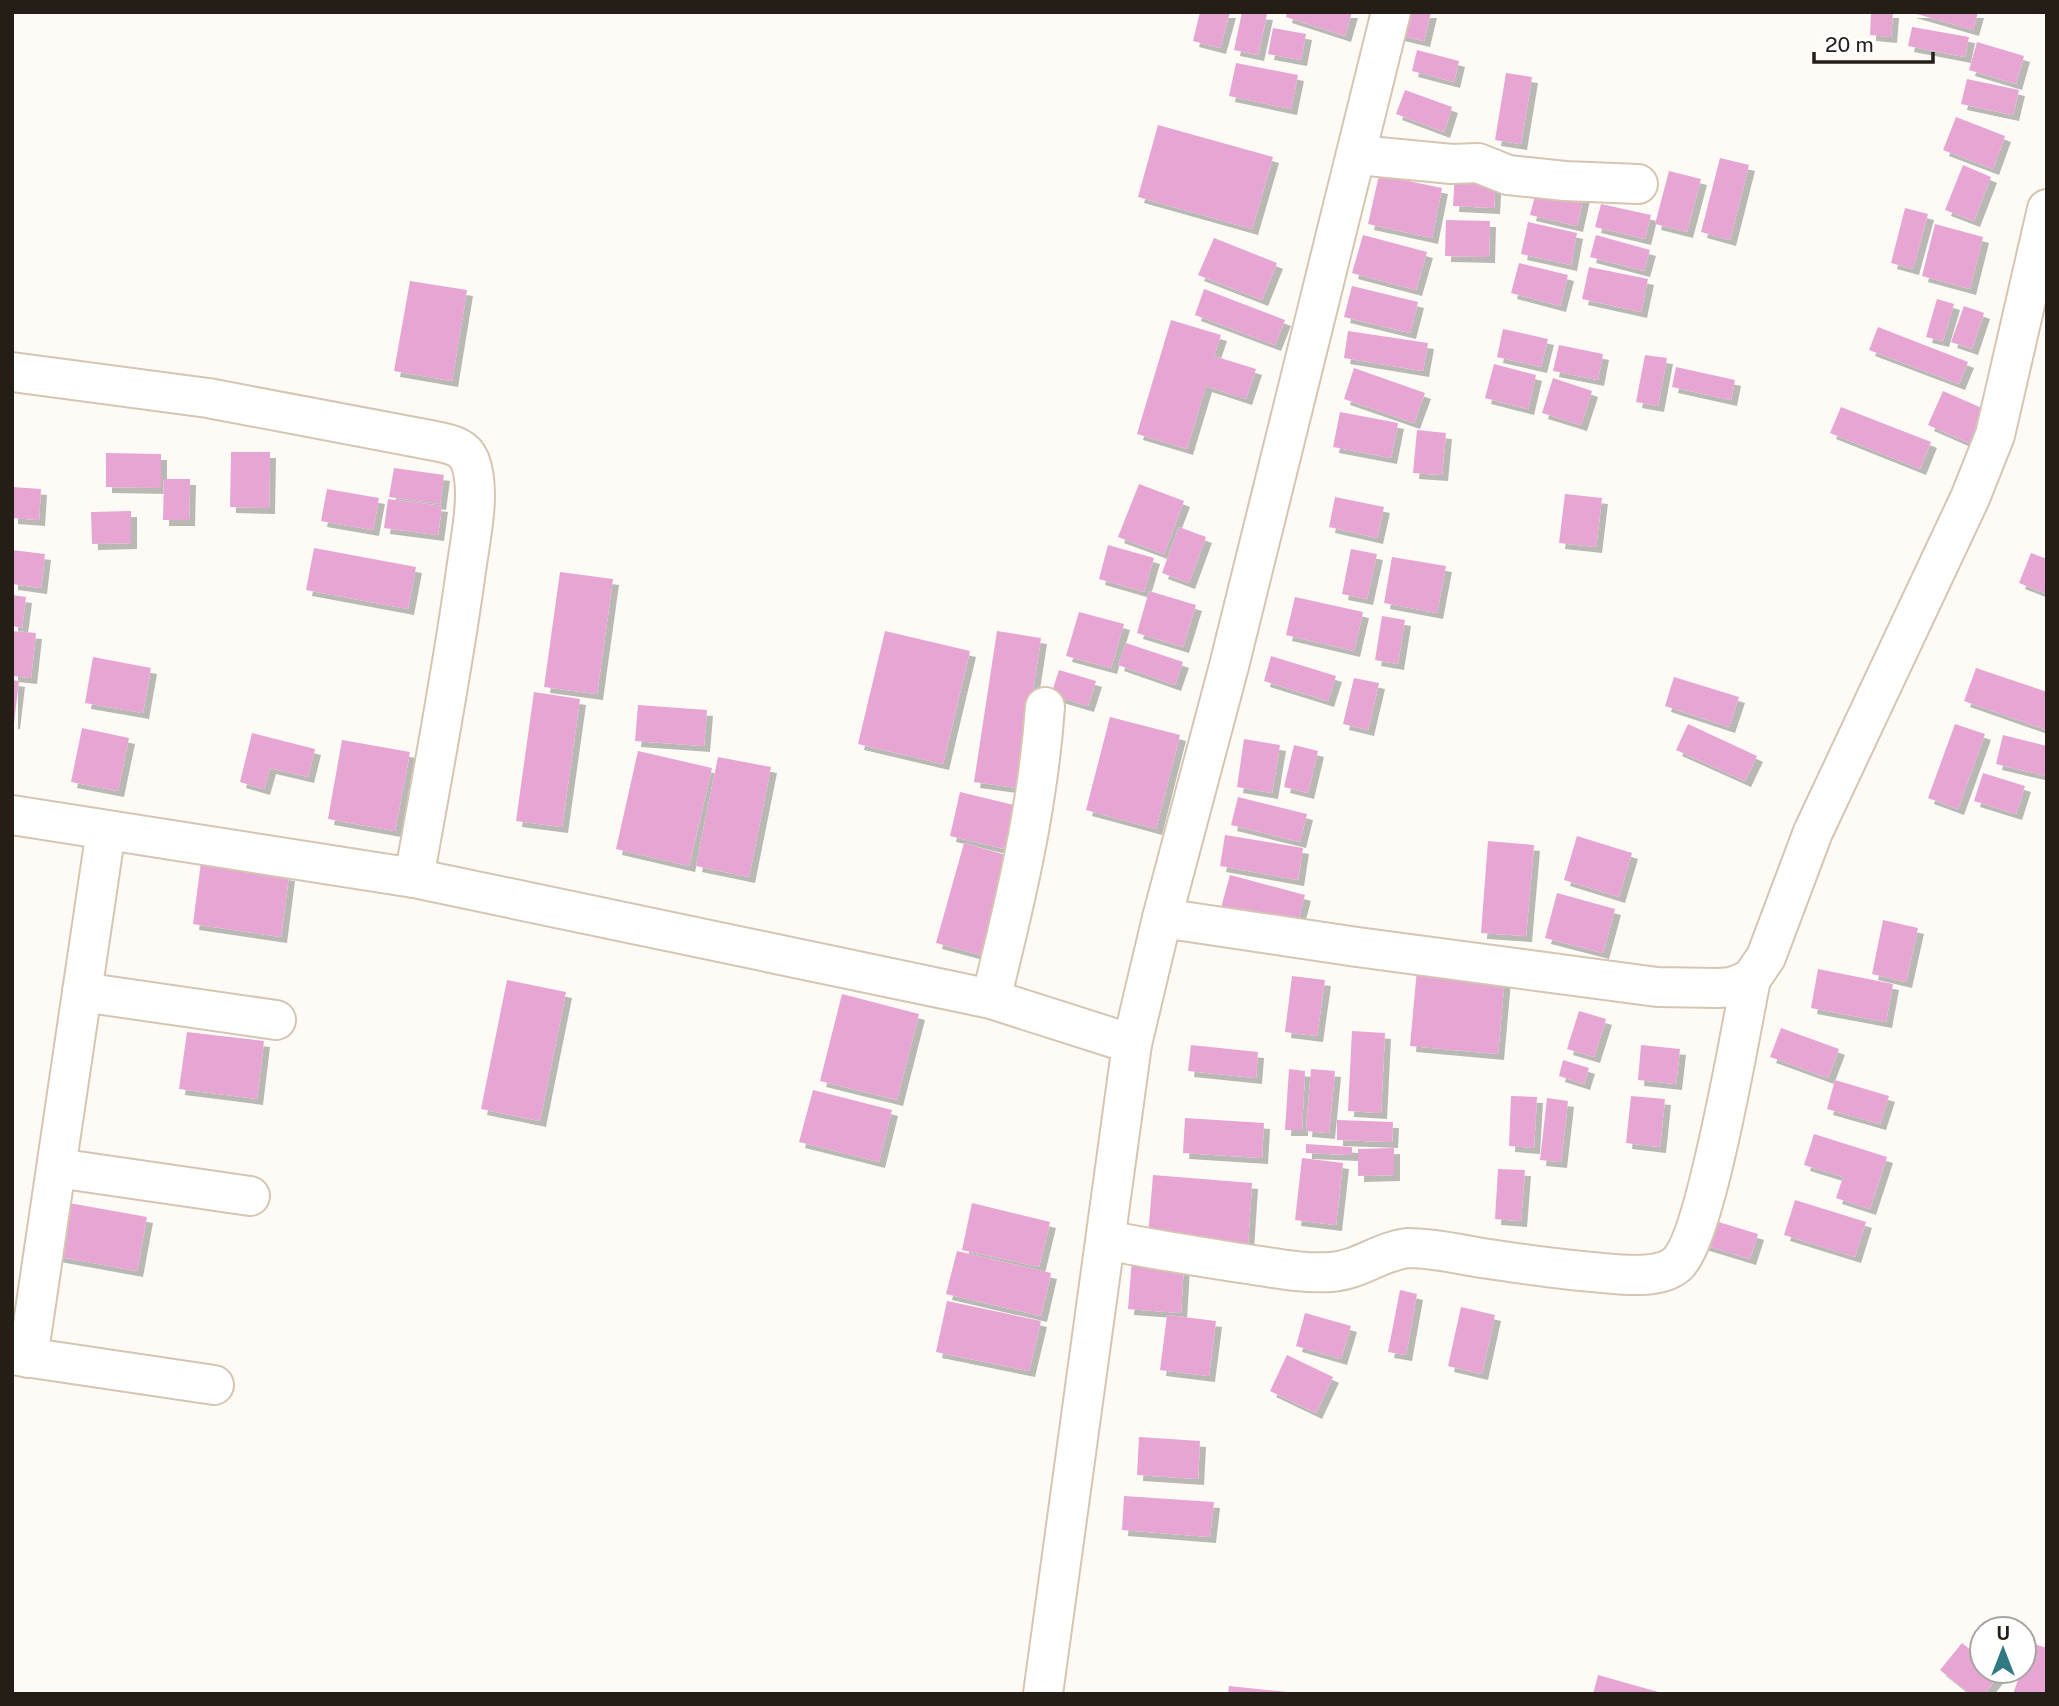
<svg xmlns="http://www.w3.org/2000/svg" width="2059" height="1706" viewBox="0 0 2059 1706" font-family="'Public Sans',sans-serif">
<defs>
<filter id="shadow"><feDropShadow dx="6" dy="6" stdDeviation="0" flood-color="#0004"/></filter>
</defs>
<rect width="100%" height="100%" fill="#fefbf7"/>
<!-- building -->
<g fill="#e7a5d4" filter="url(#shadow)">
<path d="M1200 12H1230L1220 48 1193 41Z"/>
<path d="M1242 12 1267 14 1258 55 1234 50Z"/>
<path d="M1287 12H1352L1345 36 1286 17Z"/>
<path d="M1399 12H1431L1424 41 1394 34Z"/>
<path d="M1871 12H1893L1891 37 1870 35Z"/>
<path d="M1910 12H1978L1973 30Z"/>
<path d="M1912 27 1969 37 1965 57 1908 46Z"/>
<path d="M1273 28 1306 34 1301 60 1268 54Z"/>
<path d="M1977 42 2024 56 2016 84 1969 70Z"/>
<path d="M1417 50 1459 61 1454 82 1412 71Z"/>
<path d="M1236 63 1298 75 1291 109 1229 96Z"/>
<path d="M1506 73 1532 77 1521 144 1495 140Z"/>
<path d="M1967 79 2019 90 2013 115 1961 104Z"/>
<path d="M1405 90 1452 107 1444 132 1396 114Z"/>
<path d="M1956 117 2005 136 1993 169 1943 150Z"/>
<path d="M1158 125 1273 157 1252 229 1138 197Z"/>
<path d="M1720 158 1749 165 1730 240 1701 232Z"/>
<path d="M1963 165 1991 177 1974 221 1945 210Z"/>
<path d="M1455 171 1496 174 1494 208 1453 206Z"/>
<path d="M1669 171 1701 179 1687 232 1655 224Z"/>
<path d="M1379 175 1442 188 1432 238 1368 224Z"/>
<path d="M1538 184 1584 195 1577 226 1530 215Z"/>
<path d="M1601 204 1651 215 1645 239 1595 227Z"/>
<path d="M1905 208 1928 214 1913 269 1891 263Z"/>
<path d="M1446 220 1490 221 1489 257 1445 256Z"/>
<path d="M1528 222 1577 233 1571 265 1521 254Z"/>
<path d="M1935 224 1983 237 1970 289 1922 276Z"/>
<path d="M1363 235 1427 252 1416 290 1352 273Z"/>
<path d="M1596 235 1650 250 1644 271 1590 257Z"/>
<path d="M1214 238 1277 263 1262 300 1198 275Z"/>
<path d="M1519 263 1568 275 1560 306 1511 293Z"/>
<path d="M1589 267 1648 279 1641 312 1582 299Z"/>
<path d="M410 281 467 290 452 381 394 371Z"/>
<path d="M1352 286 1418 302 1410 333 1344 317Z"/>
<path d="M1204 289 1285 320 1275 345 1195 315Z"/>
<path d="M1937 299 1954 304 1943 341 1926 337Z"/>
<path d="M1964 306 1984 313 1972 349 1951 342Z"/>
<path d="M1171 320 1221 335 1214 356 1256 369 1246 399 1206 386 1187 449 1137 434Z"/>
<path d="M1878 327 1968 362 1959 384 1869 350Z"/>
<path d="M1503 329 1548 339 1541 367 1497 357Z"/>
<path d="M1348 331 1428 343 1423 371 1344 358Z"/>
<path d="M1559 345 1603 354 1598 380 1553 371Z"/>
<path d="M1645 355 1667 358 1658 406 1636 402Z"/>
<path d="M1494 364 1536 375 1528 409 1485 398Z"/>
<path d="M1676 367 1735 380 1731 400 1672 387Z"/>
<path d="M1354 368 1425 393 1414 423 1344 399Z"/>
<path d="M1553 378 1592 391 1581 425 1542 413Z"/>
<path d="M1943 391 1984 409 1969 443 1928 425Z"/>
<path d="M1841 407 1931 442 1920 469 1830 433Z"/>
<path d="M1340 412 1398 423 1391 458 1333 447Z"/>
<path d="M1417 430 1446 433 1442 475 1413 473Z"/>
<path d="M231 452H270L269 508 230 507Z"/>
<path d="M106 453 161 454V488L106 487Z"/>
<path d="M394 468 444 475 440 504 389 497Z"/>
<path d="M164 479H190L189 520H163Z"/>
<path d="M1139 484 1184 501 1164 554 1118 537Z"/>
<path d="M12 487 41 489 39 520 12 518Z"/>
<path d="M327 489 379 498 373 530 321 521Z"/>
<path d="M1565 494 1602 498 1596 547 1559 543Z"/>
<path d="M1335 497 1384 507 1377 538 1329 527Z"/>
<path d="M388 499 442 506 438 535 384 528Z"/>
<path d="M131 511V543L92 544 91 512Z"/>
<path d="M1179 527 1206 537 1189 583 1162 573Z"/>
<path d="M1108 545 1154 558 1144 592 1099 579Z"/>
<path d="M314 548 416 567 408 609 306 590Z"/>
<path d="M1351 549 1377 554 1367 599 1342 594Z"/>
<path d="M12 550 45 554 41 588 12 584Z"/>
<path d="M2031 553 2047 559V594L2019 583Z"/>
<path d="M1392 557 1446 566 1437 613 1384 603Z"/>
<path d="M560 572 613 579 597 694 544 687Z"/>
<path d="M1149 591 1196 605 1183 647 1137 633Z"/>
<path d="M12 595 26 597 22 628 12 626Z"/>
<path d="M1295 597 1363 612 1354 651 1286 635Z"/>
<path d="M1079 612 1124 624 1111 668 1066 656Z"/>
<path d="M1382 616 1405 620 1398 664 1375 660Z"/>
<path d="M12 631 36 633 31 678 12 676Z"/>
<path d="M885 631 970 651 943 764 858 744Z"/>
<path d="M997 631 1041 638 1018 788 974 782Z"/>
<path d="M1126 643 1183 662 1175 685 1118 665Z"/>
<path d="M1271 656 1336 676 1328 701 1264 681Z"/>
<path d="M93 657 151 668 143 713 85 703Z"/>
<path d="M1976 668 2047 692V730L1964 701Z"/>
<path d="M1059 670 1096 681 1088 706 1051 695Z"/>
<path d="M1674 677 1739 697 1729 727 1665 706Z"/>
<path d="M1354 678 1379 683 1368 730 1343 724Z"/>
<path d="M12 680 19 681 14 723H12Z"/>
<path d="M534 692 580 699 562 827 516 821Z"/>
<path d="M638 705 707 710 704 746 635 741Z"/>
<path d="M1110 717 1180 735 1156 829 1086 810Z"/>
<path d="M1688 724 1757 756 1745 781 1676 750Z"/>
<path d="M1955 724 1985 734 1958 809 1928 798Z"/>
<path d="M82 728 129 738 118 791 71 782Z"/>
<path d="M252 733 315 749 308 777 270 768 264 789 240 782Z"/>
<path d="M2003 735 2047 746V776L1996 764Z"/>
<path d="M1244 739 1280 745 1272 793 1237 787Z"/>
<path d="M342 740 410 752 395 831 328 819Z"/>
<path d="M1294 745 1318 751 1308 793 1284 787Z"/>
<path d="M638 751 712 768 689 866 616 849Z"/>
<path d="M718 757 771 767 749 877 696 866Z"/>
<path d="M1983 773 2025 786 2016 814 1974 801Z"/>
<path d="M960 792 1031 809 1021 853 950 836Z"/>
<path d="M1238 797 1307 814 1300 842 1231 825Z"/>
<path d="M1225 835 1303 848 1298 880 1220 866Z"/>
<path d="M1577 836 1632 853 1619 897 1564 880Z"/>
<path d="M1488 841 1534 845 1526 936 1481 933Z"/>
<path d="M964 843 1020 859 992 958 936 943Z"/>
<path d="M201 862 289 875 281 937 193 924Z"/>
<path d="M1230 875 1305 895 1296 928 1221 908Z"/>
<path d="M1557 893 1615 909 1603 953 1545 938Z"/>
<path d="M1883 920 1918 928 1906 982 1872 974Z"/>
<path d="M1417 969 1505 976 1498 1054 1410 1046Z"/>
<path d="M1818 969 1893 984 1886 1022 1811 1008Z"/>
<path d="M1292 976 1325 980 1317 1036 1285 1032Z"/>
<path d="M507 980 566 992 540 1121 481 1109Z"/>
<path d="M842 994 919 1014 897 1100 820 1081Z"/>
<path d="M1579 1011 1606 1019 1594 1057 1567 1049Z"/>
<path d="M1781 1028 1839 1049 1828 1078 1770 1057Z"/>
<path d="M1352 1031 1385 1033 1381 1113 1348 1111Z"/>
<path d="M187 1032 264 1041 257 1099 179 1089Z"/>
<path d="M1191 1045 1258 1052 1256 1078 1188 1071Z"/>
<path d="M1641 1045 1680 1049 1676 1084 1638 1080Z"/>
<path d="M1563 1060 1589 1068 1584 1084 1559 1076Z"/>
<path d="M1289 1069 1305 1071 1302 1130H1285Z"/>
<path d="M1311 1069 1335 1071 1329 1133 1306 1131Z"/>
<path d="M1835 1080 1889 1096 1880 1124 1827 1109Z"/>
<path d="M813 1090 892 1110 879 1162 799 1142Z"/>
<path d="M1511 1096 1537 1097 1534 1148 1509 1146Z"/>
<path d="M1631 1096 1665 1099 1660 1147 1626 1143Z"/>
<path d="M1547 1098 1568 1101 1561 1162 1540 1160Z"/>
<path d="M1185 1118 1264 1123 1262 1158 1183 1153Z"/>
<path d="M1337 1120 1393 1122 1392 1142 1337 1140Z"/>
<path d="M1814 1134 1887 1157 1870 1209 1836 1198 1843 1177 1804 1165Z"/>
<path d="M1306 1144 1352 1147V1155L1306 1153Z"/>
<path d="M1394 1148V1175L1358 1176V1149Z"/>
<path d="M1302 1158 1343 1163 1336 1225 1295 1220Z"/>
<path d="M1498 1169 1525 1170 1521 1221 1495 1219Z"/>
<path d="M1153 1175 1252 1183 1248 1244 1148 1236Z"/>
<path d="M1795 1200 1866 1222 1855 1257 1784 1235Z"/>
<path d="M58 1201 147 1217 137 1271 49 1255Z"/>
<path d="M972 1203 1050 1222 1039 1267 962 1250Z"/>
<path d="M1702 1217 1758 1234 1750 1259 1694 1242Z"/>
<path d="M957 1251 1051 1273 1041 1316 946 1294Z"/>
<path d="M1132 1259 1184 1263 1181 1313 1128 1309Z"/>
<path d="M1400 1290 1417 1294 1406 1355 1388 1352Z"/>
<path d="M947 1301 1041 1321 1029 1371 936 1352Z"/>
<path d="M1461 1307 1495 1315 1482 1374 1448 1366Z"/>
<path d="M1305 1313 1351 1326 1341 1359 1296 1346Z"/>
<path d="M1167 1315 1216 1321 1209 1376 1160 1370Z"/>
<path d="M1287 1355 1333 1377 1316 1413 1270 1391Z"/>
<path d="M1139 1437 1200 1441 1198 1479 1137 1475Z"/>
<path d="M1124 1496 1214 1502 1210 1537 1122 1530Z"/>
<path d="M1962 1643 1982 1659V1671H1997L2000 1674 1984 1694H1970L1940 1670Z"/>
<path d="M2031 1643 2047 1648V1694H2013L2021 1671H2024V1663Z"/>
<path d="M1598 1675 1662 1693V1694H1593Z"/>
<path d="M1229 1686 1287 1692V1694H1228Z"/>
</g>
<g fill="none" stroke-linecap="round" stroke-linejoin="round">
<!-- minor casing -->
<g stroke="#d5c5b2" stroke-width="42">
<g id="minor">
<path d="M1358 155 1452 164 1478 163 1508 175 1565 181 1638 184"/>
<path d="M12 372 208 398 435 441C449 444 464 446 470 461 482 493 469 544 465 578 451 678 432 778 414 878"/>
<path d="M12 815 414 878 991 999 1132 1044"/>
<path d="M1162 918 1357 947 1657 987 1718 988 1732 987 1751 979 1766 957 1813 832 1970 498 1995 435 2047 209"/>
<path d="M82 992 276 1020"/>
<path d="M991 999C1015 903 1038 807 1045 707"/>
<path d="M57 1168 250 1196"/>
<path d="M1106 1240C1151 1249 1195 1256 1240 1263 1270 1267 1301 1274 1331 1272 1360 1270 1380 1251 1408 1248 1433 1248 1458 1254 1482 1258 1522 1264 1563 1270 1603 1273 1624 1275 1659 1279 1676 1265 1706 1241 1741 1027 1751 979"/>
<path d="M12 1355 214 1385"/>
<path d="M28 1358 106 830"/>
<path d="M1043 1694 1132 1044 1162 918 1229 666 1391 12"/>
</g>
</g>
<!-- minor -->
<use href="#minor" stroke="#fff" stroke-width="38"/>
</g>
<!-- border -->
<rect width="2059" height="1706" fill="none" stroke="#241e17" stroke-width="28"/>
<!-- north arrow -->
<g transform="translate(2003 1650)"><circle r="33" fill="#ffffff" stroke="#a7a5a2" stroke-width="2"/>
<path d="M0-5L12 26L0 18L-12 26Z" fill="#327a83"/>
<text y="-10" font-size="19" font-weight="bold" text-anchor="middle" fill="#241e17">U</text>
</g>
<!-- scale -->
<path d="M1814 52v10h119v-10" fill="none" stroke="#241e17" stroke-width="3.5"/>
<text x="1825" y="52" font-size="21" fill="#241e17" stroke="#ffffff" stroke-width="5" paint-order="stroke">20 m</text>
</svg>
